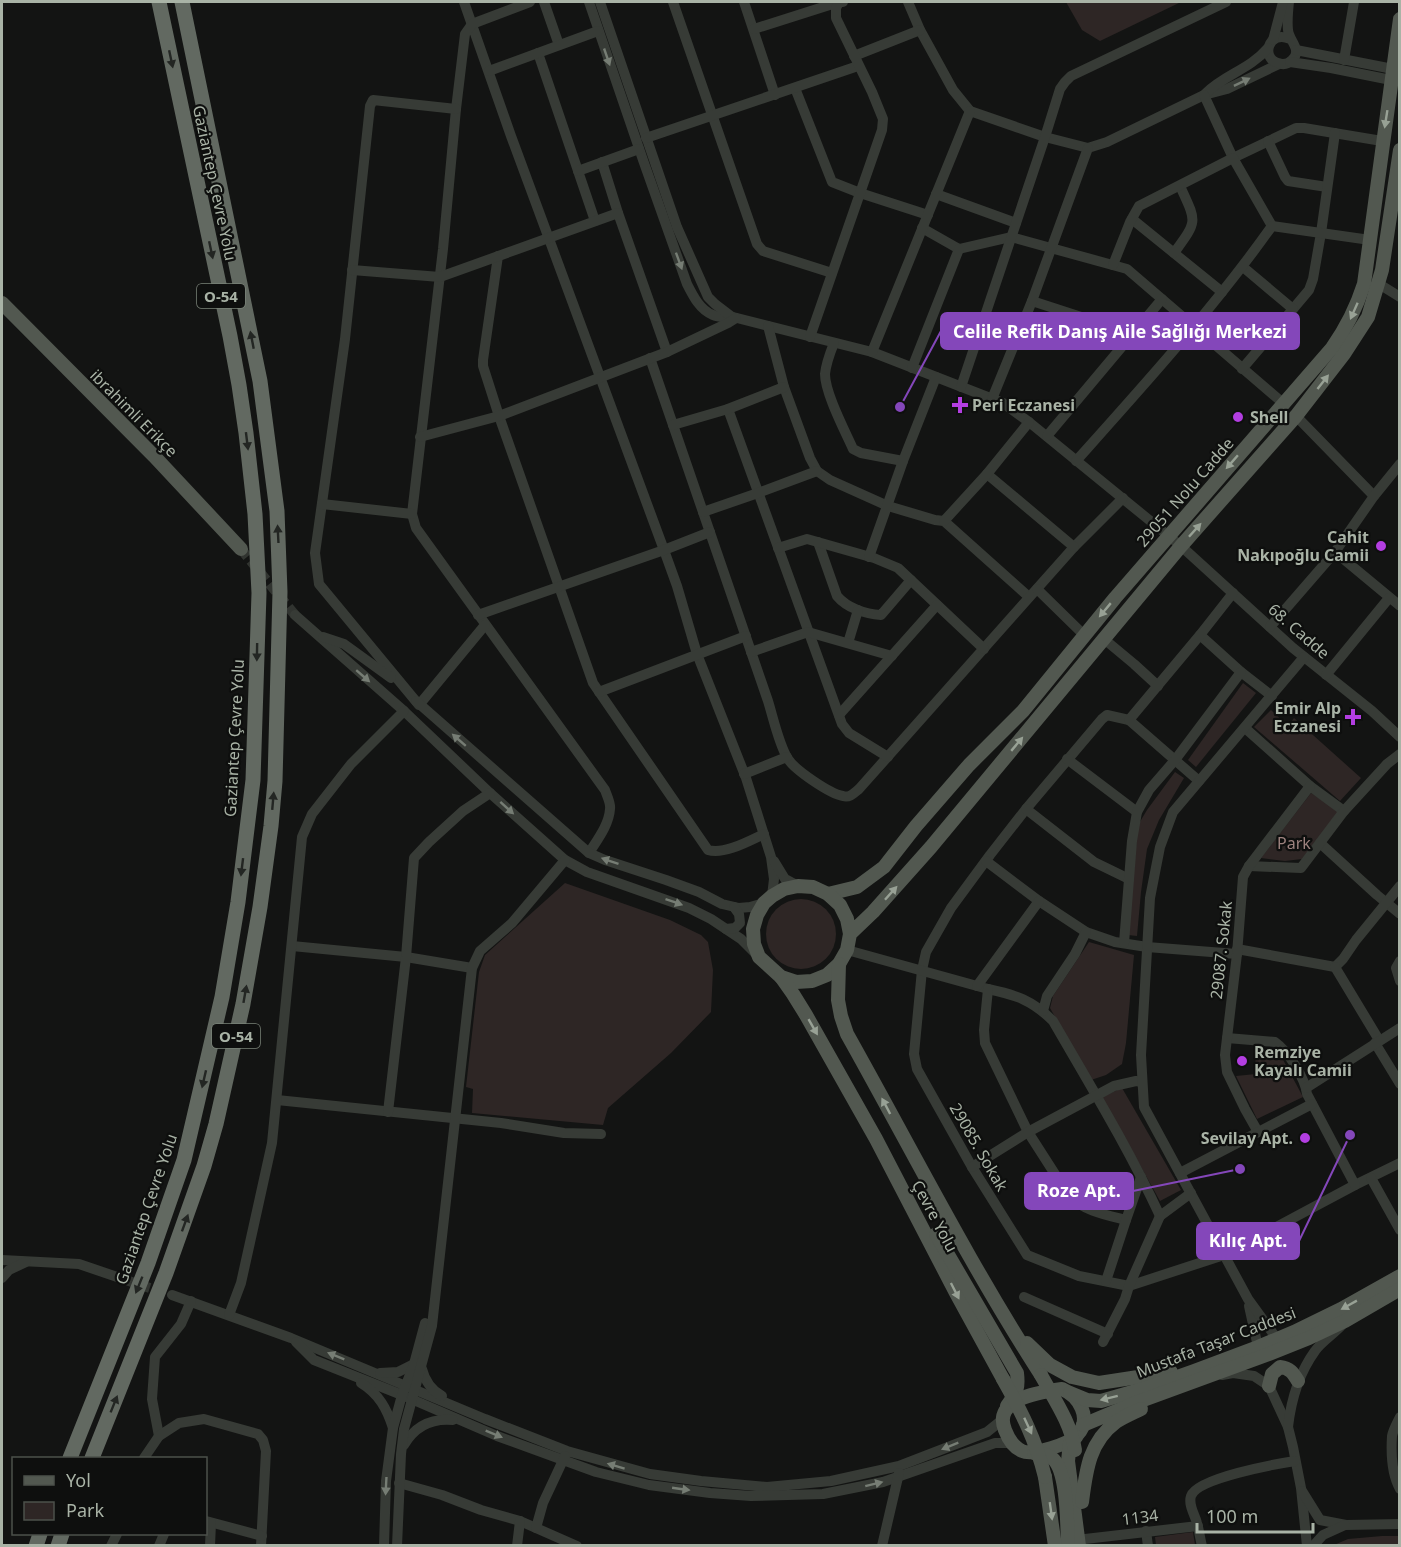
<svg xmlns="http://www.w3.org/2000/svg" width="1401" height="1547" viewBox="0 0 1401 1547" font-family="'Noto Sans',sans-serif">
<rect width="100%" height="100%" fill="#131413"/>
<!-- green -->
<g fill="#2e2625">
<path d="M1066 2H1181L1100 41 1082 30Z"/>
<path d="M1243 683 1256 693 1196 767 1188 760Z"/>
<path d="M1271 710 1288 726 1294 718 1361 778 1340 801 1254 727Z"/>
<path d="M1175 772 1184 778 1159 820 1147 849 1141 892 1137 936 1128 935 1138 825 1147 810Z"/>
<path d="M1311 793 1339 811 1302 859 1285 861 1261 858Z"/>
<path d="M565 883 670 920 701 935 708 942 713 970 711 1012 671 1053 608 1108 603 1125 472 1113 473 1089 466 1087 479 972 485 955Z"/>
<circle cx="801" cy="934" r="35"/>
<path d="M1089 942 1134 955 1126 1043 1122 1064 1106 1075 1091 1080 1050 1008 1053 996Z"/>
<path d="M1262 1050 1280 1054 1303 1097 1257 1119 1236 1076 1256 1074 1255 1051Z"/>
<path d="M1122 1088 1181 1190 1160 1201 1102 1097Z"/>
<path d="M1193 1532 1195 1545H1156L1155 1537Z"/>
<path d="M1382 1536H1399V1545H1334L1348 1539Z"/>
</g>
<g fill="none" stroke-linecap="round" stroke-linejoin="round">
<!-- minor-tunnel -->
<g stroke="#313430" stroke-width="10" stroke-dasharray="10 5" stroke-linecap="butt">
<path d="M241 549 295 615"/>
<path d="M126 1280 165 1293"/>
</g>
<!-- minor -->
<g stroke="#373b36" stroke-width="10">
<path d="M464 2 511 136 664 550 677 586 697 654 746 778 771 857 774 879 772 896"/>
<path d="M530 2 472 24 465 34 456 109 443 249 412 514 416 528 605 790C607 796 611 803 610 809 609 825 597 840 589 853"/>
<path d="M544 2 559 45"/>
<path d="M589 2 643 160 687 284C693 296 700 310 713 315 718 318 726 317 733 317L872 352 1003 403 1029 422 1181 546 1293 648 1372 711 1400 737"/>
<path d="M600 2 677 227 708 297 715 304 732 317"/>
<path d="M673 2 757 244 763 251 832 273"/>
<path d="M744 2 775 95"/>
<path d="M908 2 920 30 953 90 970 111 1045 137 1088 148 1107 142 1204 95 1227 89 1279 64"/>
<path d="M1289 2C1288 11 1287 21 1288 30 1289 41 1303 50 1292 60 1288 64 1283 65 1278 63 1260 58 1269 29 1290 39"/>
<path d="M754 29 839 2"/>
<path d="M1273 40 1283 2"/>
<path d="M1296 50 1393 69 1399 72"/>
<path d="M538 53 595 221"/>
<path d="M854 56 920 30"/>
<path d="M1344 60 1354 2"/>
<path d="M1290 62 1331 68 1391 80 1400 79"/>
<path d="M489 71 598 31"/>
<path d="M795 88 832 182 860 193 928 215"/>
<path d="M1206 93C1225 74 1249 70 1268 48"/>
<path d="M1204 95 1233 158 1296 128H1304L1382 141"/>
<path d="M456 109 373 100 370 106 345 339 315 553 319 584 419 705 485 625"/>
<path d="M646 138 858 66"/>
<path d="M1268 141 1285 177 1288 181 1327 187"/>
<path d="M602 162 618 213"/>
<path d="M578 171 639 149"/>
<path d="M936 194 1016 223"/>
<path d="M1132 219 1222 292"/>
<path d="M922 228 959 249 1011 237 1127 269 1283 403"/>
<path d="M1174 253C1198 220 1197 223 1180 186"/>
<path d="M498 256 483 360V366L499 416 593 683 708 850C724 855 749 841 764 834"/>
<path d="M1113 265 1130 222 1139 206 1233 158 1272 226"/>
<path d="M352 270 440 277 618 213 667 352"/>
<path d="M1379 284 1400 297"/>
<path d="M1032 301 1112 327 1126 341"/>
<path d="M1293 309 1309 290 1313 279 1321 233 1335 133"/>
<path d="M768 326 784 387 810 458 817 471 830 480 888 506 935 520 944 521 1029 597"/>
<path d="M810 337 882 130 883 119 872 92 836 18V8L839 2H843"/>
<path d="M834 343C830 353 826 364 825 374 825 393 845 431 853 449L861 453 903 461"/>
<path d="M872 352 970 111"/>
<path d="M650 358 768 701C773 717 779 745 788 759 795 770 830 794 843 796 850 798 854 793 859 789L1074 547 1123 498"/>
<path d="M912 368 959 249"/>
<path d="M1242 369 1293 309 1243 267"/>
<path d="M961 387 1045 137 1060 89 1065 82 1071 76 1226 2"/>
<path d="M992 399 1032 301 1088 148"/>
<path d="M728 409 842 724 849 733 888 757"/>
<path d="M1296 416 1374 496"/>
<path d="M673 425 728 409 784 387"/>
<path d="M1047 436 1162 299"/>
<path d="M420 437 499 416 667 352 728 323 736 318"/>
<path d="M1076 461C1144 385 1213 309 1272 226L1370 240"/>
<path d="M987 474 1074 547"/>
<path d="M322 504 412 514"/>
<path d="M703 512 758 493 817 471"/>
<path d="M944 521 987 474 1029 422"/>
<path d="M818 542 837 596C847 608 865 614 881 615L911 580"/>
<path d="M778 548 807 539 874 558 898 568 984 649"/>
<path d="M1335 552 1400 606"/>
<path d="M869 557 903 461 936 377"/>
<path d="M1037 589 1084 635"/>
<path d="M295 615 404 711 490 793 565 860 587 872 689 908 711 919 741 939 757 955"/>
<path d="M478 615 664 550 710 532"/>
<path d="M1270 627 1335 552 1374 496 1400 464"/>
<path d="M1200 635 1241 672 1272 696"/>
<path d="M323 637 344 644 391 678"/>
<path d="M1104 639 1134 664 1158 686"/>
<path d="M848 643 858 610"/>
<path d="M751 652 808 632 892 656"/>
<path d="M1326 675 1389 598"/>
<path d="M599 692 746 636"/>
<path d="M416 701 589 853 605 860 666 880 699 892 722 904 739 908 750 907 764 903"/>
<path d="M839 715 937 605"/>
<path d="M1129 720 1107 715 1102 719 1026 809 990 855 951 908 926 952 922 970 914 1054 917 1069 972 1167 1027 1255 1079 1276 1129 1286 1224 1255 1355 1185 1400 1163"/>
<path d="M1245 728 1310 786 1344 811"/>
<path d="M1067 759 1137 812"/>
<path d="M744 774 787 757"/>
<path d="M1199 781 1129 720 1200 635 1233 593"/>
<path d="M1026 809 1094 862 1129 879"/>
<path d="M1320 843 1377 895 1400 914"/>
<path d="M774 861 785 879 798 886"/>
<path d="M986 861 1039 901 1086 932 1115 942 1147 947 1237 954"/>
<path d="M1249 866 1301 868 1344 811 1387 764 1400 754"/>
<path d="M726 929 735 928 740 923 739 914 734 907"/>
<path d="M1124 943 1132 841 1137 812 1149 790 1175 760 1241 672"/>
<path d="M292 946 406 957 472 968"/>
<path d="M1237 949 1335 967 1343 959 1356 940 1400 886"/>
<path d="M847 950 988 989C1016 995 1032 1000 1053 1021 1090 1085 1129 1149 1160 1216"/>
<path d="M1400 961 1396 968 1400 981"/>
<path d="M1335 967 1379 1040"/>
<path d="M977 986 1039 901"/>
<path d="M988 989 984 1030 985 1043 1028 1132 1069 1196C1084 1211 1106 1215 1126 1220"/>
<path d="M1043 1011 1047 996 1075 954 1086 932"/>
<path d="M1227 1038 1275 1042C1288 1051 1305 1078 1307 1094L1355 1185"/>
<path d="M1375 1043 1400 1084"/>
<path d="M1306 1088 1400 1028"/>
<path d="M277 1100 501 1123 564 1133 601 1134"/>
<path d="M388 1112 406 957 414 858 429 842 463 811 490 793"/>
<path d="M1258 1132 1245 1109 1227 1072 1225 1055 1237 954 1243 877 1249 866 1310 786"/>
<path d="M972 1167 1028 1132 1114 1086 1136 1081 1142 1082"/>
<path d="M1180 1173 1312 1104"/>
<path d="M1371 1178 1400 1230"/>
<path d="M2 1260 79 1264 126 1280"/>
<path d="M2 1278 9 1270 26 1262"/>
<path d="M1106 1281 1126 1220 1141 1177"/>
<path d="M172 1295 291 1338 485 1419 567 1451 650 1474 701 1481 767 1487 831 1481 899 1466 987 1432 1002 1420"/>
<path d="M1024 1297 1108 1334"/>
<path d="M1249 1306 1258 1347"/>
<path d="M229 1315 241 1283 272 1143 302 837 312 814 351 764 404 711"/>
<path d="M1277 1339 1248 1299 1144 1107 1141 1055 1150 898 1160 847 1173 812 1304 657"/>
<path d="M296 1342 314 1360 402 1395 497 1436 596 1472 649 1485 710 1493 751 1496 823 1494 883 1482 995 1443H1012"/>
<path d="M1103 1342 1125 1299 1129 1286 1160 1216 1191 1193"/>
<path d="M422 1369C425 1381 431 1390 442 1396"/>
<path d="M380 1373 398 1372 414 1364"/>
<path d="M1222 1375 1233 1373 1254 1376 1269 1386 1288 1427 1293 1447 1301 1488 1307 1546"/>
<path d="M361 1383C379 1394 387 1409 393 1428"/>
<path d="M1400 1417C1397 1423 1393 1430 1392 1436 1391 1452 1392 1475 1400 1489"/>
<path d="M1288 1427C1291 1401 1299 1373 1315 1351 1321 1342 1334 1334 1342 1325"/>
<path d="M159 1436 152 1399 155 1357 181 1324 191 1301"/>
<path d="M404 1445C415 1426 431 1418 453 1420"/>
<path d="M144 1458 159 1436 179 1423 204 1419 258 1434 263 1440 266 1451 261 1546"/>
<path d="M399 1483 442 1495 481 1510 520 1521 577 1546"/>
<path d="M1302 1491 1320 1520 1346 1525 1400 1524"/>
<path d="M206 1521 262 1536"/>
<path d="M536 1528 543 1503 565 1456"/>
<path d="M1146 1531 1148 1546"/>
<path d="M1085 1539 1198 1526"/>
<path d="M111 1546 117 1534"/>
<path d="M159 1546 164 1534"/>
<path d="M210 1546 211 1523"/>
<path d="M384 1546 386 1481 393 1428 402 1395 414 1364 425 1323"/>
<path d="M397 1546 401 1454 404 1429 432 1326 472 968 480 951 512 923 565 860"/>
<path d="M517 1546 520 1521"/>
<path d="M882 1546 899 1473"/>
<path d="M1202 1546C1200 1538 1199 1530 1197 1523 1195 1515 1188 1505 1191 1496 1197 1478 1276 1464 1295 1461"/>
<path d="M1313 1546 1323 1535 1345 1525"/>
</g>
<!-- major -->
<g stroke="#525850" stroke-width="14">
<path d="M2 303 154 456 241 549"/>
<path d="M828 894 857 887 884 867 916 826 969 765 1023 711 1115 598 1332 348C1347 327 1356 309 1364 284L1400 19"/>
<path d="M850 934 847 919 840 905 828 894 813 887 798 886 784 889 772 896 764 903 757 915 753 929 754 944 759 957 781 977 796 982 812 981 827 975 839 964 847 950 850 934 873 912 931 847 1181 546 1296 416 1344 354 1368 317 1382 270 1400 150"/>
<path d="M839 964 838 1000 841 1016 847 1034C911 1148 970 1265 1041 1375"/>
<path d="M781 977 793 994 806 1015 876 1139 956 1293 1003 1379"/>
<path d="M936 1234 1017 1373C1019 1390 1016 1393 1007 1406"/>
<path d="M1027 1343 1050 1365 1072 1377 1099 1383 1171 1372"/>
<path d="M1269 1386 1272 1374 1280 1367C1290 1368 1293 1373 1298 1381"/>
<path d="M1062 1389C1079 1396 1092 1418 1078 1434 1070 1444 1033 1456 1022 1451 1013 1447 1008 1438 1005 1430 992 1398 1041 1392 1062 1389Z"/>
<path d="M1070 1393 1087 1400 1101 1401 1146 1388 1194 1371 1258 1347 1294 1332 1341 1309 1400 1276"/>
<path d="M1083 1425 1138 1402 1269 1354 1309 1338 1345 1321 1400 1289"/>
<path d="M1076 1437 1070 1443 1068 1461 1079 1546"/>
<path d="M1034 1453C1040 1454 1048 1454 1052 1458 1068 1470 1067 1526 1068 1546"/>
<path d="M1045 1477 1055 1546"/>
<path d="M1082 1502C1086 1471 1089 1442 1116 1422 1123 1417 1133 1413 1141 1409"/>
</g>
<!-- highway -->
<g stroke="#626961" stroke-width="15">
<path d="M70 1458 148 1263 184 1160 222 997 238 902 253 780 259 593 255 514 246 433 239 385 230 336 159 2"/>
<path d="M92 1458 166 1273 204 1166 216 1124 243 1004 260 907 271 826 275 781 280 592 277 511 260 381 182 2"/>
<path d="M36 1546 40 1534"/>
<path d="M58 1546 62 1534"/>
</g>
<!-- major-bridge -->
<g stroke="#525850" stroke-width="14">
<path d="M1041 1375C1054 1399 1071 1423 1075 1450"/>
<path d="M1003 1379C1021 1411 1036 1440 1045 1477"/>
</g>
</g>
<!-- one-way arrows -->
<defs><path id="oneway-solid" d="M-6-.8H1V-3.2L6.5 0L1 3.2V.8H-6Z" transform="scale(1.5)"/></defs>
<g fill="#767d74">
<use href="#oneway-solid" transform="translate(607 57) rotate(71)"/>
<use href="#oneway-solid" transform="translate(1242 82) rotate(-26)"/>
<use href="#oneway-solid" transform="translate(679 261) rotate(70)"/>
<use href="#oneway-solid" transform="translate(363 676) rotate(41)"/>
<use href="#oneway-solid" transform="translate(459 740) rotate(-139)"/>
<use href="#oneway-solid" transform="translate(507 808) rotate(42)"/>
<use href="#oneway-solid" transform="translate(610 861) rotate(-161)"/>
<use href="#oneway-solid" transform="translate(674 902) rotate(19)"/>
<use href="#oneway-solid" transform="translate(336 1356) rotate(-158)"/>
<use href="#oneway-solid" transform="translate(494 1434) rotate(22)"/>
<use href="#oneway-solid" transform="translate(950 1446) rotate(158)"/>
<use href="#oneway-solid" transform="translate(616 1466) rotate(-163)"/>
<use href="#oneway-solid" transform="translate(874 1484) rotate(-14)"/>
<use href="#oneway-solid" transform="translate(386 1486) rotate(93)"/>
<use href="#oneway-solid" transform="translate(681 1489) rotate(8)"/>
</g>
<g fill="#232623">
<use href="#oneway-solid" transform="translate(171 59) rotate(78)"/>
<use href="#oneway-solid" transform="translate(211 250) rotate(78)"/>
<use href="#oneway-solid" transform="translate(252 340) rotate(-101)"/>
<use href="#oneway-solid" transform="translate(247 441) rotate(83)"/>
<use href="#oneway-solid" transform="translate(278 534) rotate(-93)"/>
<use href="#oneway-solid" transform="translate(257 652) rotate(91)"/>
<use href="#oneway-solid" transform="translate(273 801) rotate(-85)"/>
<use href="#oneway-solid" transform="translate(242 867) rotate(97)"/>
<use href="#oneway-solid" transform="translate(245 994) rotate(-80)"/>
<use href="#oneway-solid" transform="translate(204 1079) rotate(103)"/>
<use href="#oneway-solid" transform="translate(185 1223) rotate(-70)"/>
<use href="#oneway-solid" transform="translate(139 1285) rotate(112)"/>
<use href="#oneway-solid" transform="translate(114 1404) rotate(-68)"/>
</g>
<g fill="#98a195">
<use href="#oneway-solid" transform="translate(1386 119) rotate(99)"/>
<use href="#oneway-solid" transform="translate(1354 311) rotate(114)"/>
<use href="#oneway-solid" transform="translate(1323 382) rotate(-52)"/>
<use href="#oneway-solid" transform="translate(1232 462) rotate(131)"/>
<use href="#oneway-solid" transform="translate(1195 530) rotate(-48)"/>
<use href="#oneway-solid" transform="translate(1105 610) rotate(130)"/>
<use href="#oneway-solid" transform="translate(1017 744) rotate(-50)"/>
<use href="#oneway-solid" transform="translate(891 893) rotate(-48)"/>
<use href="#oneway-solid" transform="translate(813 1027) rotate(60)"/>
<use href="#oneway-solid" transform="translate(886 1106) rotate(-118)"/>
<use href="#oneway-solid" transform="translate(955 1291) rotate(63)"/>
<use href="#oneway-solid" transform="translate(1349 1305) rotate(151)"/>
<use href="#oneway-solid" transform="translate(1109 1398) rotate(166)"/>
<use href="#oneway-solid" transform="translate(1028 1426) rotate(65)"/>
<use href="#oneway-solid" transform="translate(1051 1511) rotate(82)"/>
</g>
<!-- markers -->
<g fill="#b33ee1" stroke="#0e0f0e" stroke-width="2">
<path d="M957 396h6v6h6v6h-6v6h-6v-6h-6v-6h6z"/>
<circle cx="1238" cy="417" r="6"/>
<circle cx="1381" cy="546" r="6"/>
<path d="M1350 708h6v6h6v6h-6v6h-6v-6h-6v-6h6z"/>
<circle cx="1242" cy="1061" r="6"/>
<circle cx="1305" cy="1138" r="6"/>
</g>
<g text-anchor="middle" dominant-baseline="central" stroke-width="4.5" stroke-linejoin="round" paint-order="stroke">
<!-- shield labels -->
<g fill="#0e0f0e" stroke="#7a8278" stroke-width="1.5">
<rect x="197" y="284" width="48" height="24" rx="4.5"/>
<rect x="212" y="1024" width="48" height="24" rx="4.5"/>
</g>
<g font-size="15" font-weight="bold" fill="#a9b3a6">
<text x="221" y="296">O-54</text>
<text x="236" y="1036">O-54</text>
</g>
<!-- street labels -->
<g font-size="16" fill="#a9b3a6" stroke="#0e0f0e">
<text transform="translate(215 183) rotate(78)">Gaziantep Çevre Yolu</text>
<text transform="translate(134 413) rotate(45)">ibrahimli Erikçe</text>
<text transform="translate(1185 492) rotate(-49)">29051 Nolu Cadde</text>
<text transform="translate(1299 631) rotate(41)">68. Cadde</text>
<text transform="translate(234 738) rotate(-87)">Gaziantep Çevre Yolu</text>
<text transform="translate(1221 950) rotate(-84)">29087. Sokak</text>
<text transform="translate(979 1147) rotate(60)">29085. Sokak</text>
<text transform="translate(146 1209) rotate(-71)">Gaziantep Çevre Yolu</text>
<text transform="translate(935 1216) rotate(62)">Çevre Yolu</text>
<text transform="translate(1216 1342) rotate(-21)">Mustafa Taşar Caddesi</text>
<text transform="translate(1140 1517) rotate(-7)">1134</text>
</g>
<!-- poi labels -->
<g font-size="16" font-weight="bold" fill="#a9b3a6" stroke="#0e0f0e" text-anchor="start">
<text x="972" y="405">Peri Eczanesi</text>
<text x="1250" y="417">Shell</text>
<text x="1369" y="537" text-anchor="end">Cahit<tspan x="1369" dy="18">Nakıpoğlu Camii</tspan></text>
<text x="1341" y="708" text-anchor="end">Emir Alp<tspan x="1341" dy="18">Eczanesi</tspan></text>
<text x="1254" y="1052">Remziye<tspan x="1254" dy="18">Kayalı Camii</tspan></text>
<text x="1293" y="1138" text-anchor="end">Sevilay Apt.</text>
</g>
<!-- park labels -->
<g font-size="16" fill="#9d827e" stroke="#0e0f0e">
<text x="1294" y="843">Park</text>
</g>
</g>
<!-- callouts -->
<path fill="none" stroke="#8447ba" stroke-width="2" d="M900 407L941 331M1240 1169L1133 1191M1350 1135L1299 1241"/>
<g fill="#8447ba" stroke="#0e0f0e" stroke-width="2">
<circle cx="900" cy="407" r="6"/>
<circle cx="1240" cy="1169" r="6"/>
<circle cx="1350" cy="1135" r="6"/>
</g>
<g fill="#8447ba" stroke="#8447ba" stroke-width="2">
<rect x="941" y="313" width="358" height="36" rx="6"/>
<rect x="1025" y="1173" width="108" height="36" rx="6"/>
<rect x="1197" y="1223" width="102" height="36" rx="6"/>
</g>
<g font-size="18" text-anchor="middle" font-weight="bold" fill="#fff">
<text x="1120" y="338">Celile Refik Danış Aile Sağlığı Merkezi</text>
<text x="1079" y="1197">Roze Apt.</text>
<text x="1248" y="1247">Kılıç Apt.</text>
</g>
<!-- border -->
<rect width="1401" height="1547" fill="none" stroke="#a9b3a6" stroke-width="6"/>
<!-- legend -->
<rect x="12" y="1457" width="195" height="78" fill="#0e0f0e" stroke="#4c514b" stroke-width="1.5"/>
<rect x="24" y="1476" width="30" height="9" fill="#525850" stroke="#4c514b" stroke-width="1.5"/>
<text x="66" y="1487" font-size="18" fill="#a9b3a6">Yol</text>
<rect x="24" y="1502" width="30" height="18" fill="#2e2625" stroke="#4c514b" stroke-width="1.5"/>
<text x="66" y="1517" font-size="18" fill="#a9b3a6">Park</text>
<!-- scale -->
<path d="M1197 1523v9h116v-9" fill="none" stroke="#a9b3a6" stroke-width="3"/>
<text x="1206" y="1523" font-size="18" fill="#a9b3a6" stroke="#0e0f0e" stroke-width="4.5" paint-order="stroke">100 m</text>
</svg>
